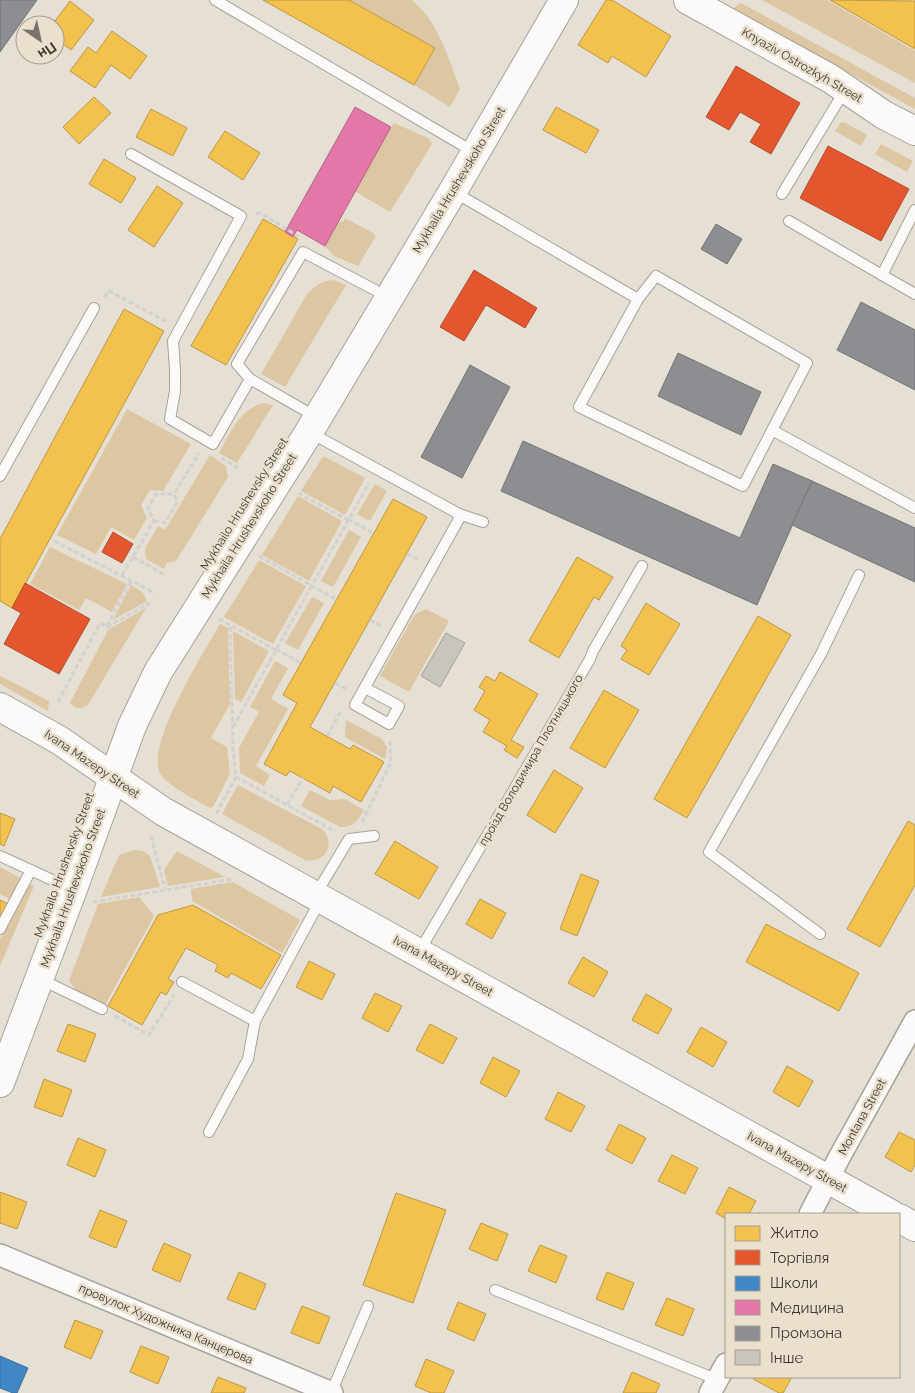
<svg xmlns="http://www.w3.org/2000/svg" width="915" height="1393" viewBox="0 0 915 1393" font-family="Raleway,sans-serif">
<rect width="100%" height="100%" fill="#e5dfd4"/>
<!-- green -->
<g fill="#ddc7a2">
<path d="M349 0H412C439 23 448 57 460 89L450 107 414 85 434 48Z"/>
<path d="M762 0H827L915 51V83Z"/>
<path d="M741 3 915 98V109L732 9Z"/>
<path d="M844 122 867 135 861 146 835 131 840 123Z"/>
<path d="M394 123 428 138 432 144 390 212 354 191Z"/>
<path d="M881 144 913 161 907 172 875 154Z"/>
<path d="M345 218 373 233 376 236 358 266 334 256 325 246 340 221 343 222Z"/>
<path d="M334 280 346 285 285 387 261 374 307 294C316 285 322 281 334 280Z"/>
<path d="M264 403 273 405 237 463 219 453C231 432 239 409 264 403Z"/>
<path d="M127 409 191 444 163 491 150 490 141 505 147 518 134 540 111 527 96 554 57 535Z"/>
<path d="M210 455 226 466 228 477 176 561 167 563 164 569 146 559 145 549 158 526 165 530Z"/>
<path d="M325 457 365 478 345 515 301 491 322 458Z"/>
<path d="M375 484 387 491 370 521 357 514Z"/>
<path d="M298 496 342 521 309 581 262 555Z"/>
<path d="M349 530 361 537 333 587 321 581Z"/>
<path d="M50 547 127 584 112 612 86 598 79 610 30 584Z"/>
<path d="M259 560 306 586 273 644 224 617Z"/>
<path d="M131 585 142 592 147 601 113 620Z"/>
<path d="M312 597 324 603 298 650 285 643Z"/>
<path d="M146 608 88 705C80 710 75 709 70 703L108 630Z"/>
<path d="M426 609 449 621 409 692 380 676 413 617 417 613Z"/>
<path d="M220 624 228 628 230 704 211 738 227 747 230 774 213 807 210 808C197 800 167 786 160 773 145 746 205 650 220 624Z"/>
<path d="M233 631 269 651 241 702 235 699Z"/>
<path d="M275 661 288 668 271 699 288 709 256 766 270 775 264 786 240 773 239 748 259 712 250 707Z"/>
<path d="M0 676 49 701 48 711 0 684Z"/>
<path d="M346 720 382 739 387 747 385 759 345 737Z"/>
<path d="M238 785 322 829C337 844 325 864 305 860L222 814Z"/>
<path d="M310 790 330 800 345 799 364 810C358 820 353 828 340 827L301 806Z"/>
<path d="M135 850 143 851 150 856 160 887 101 897 119 855Z"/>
<path d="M177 851 225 877 168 886 164 870Z"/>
<path d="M0 867 22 879 11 900 0 894Z"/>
<path d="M233 882 300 920 282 953 192 901 191 889Z"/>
<path d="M28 884 34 886 0 966V939Z"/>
<path d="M139 897 154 916 105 1005 77 991 69 981 98 904Z"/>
</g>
<!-- homes -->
<g fill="#f2c14e" stroke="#bc9846">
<path d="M263 0H349L435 48 414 85Z"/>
<path d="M606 0H612L671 36 646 77 612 56 608 63 578 45Z"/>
<path d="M830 0 915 1V49Z"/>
<path d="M70 1 94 20 71 50 55 38V25H52Z"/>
<path d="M112 31 147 56 130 79 111 65 95 88 70 71 88 47 96 53Z"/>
<path d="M94 97 111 113 79 144 63 127Z"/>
<path d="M556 107 599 130 586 153 543 130Z"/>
<path d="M151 109 187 128 173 156 136 137Z"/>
<path d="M225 131 260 153 243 180 208 157Z"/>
<path d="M104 159 136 178 121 203 89 184Z"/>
<path d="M157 186 183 203 154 247 128 230Z"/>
<path d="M263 219 298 239 226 365 191 346Z"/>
<path d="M124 309 164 331 12 608 0 601V539Z"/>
<path d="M393 499 427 517 310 727 350 749 353 745 384 762 361 802 333 786 330 793 290 771 286 776 264 764 297 703 283 695Z"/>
<path d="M577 557 613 577 599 600 594 597 559 658 529 641Z"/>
<path d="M646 603 680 624 649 675 621 659 627 650 621 646Z"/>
<path d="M758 616 791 635 687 818 654 799Z"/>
<path d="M500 672 538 694 511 740 524 747 517 758 504 750 507 746 483 732 490 720 474 710 485 691 479 687 486 676 495 681Z"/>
<path d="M604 690 639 710 605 768 570 748Z"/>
<path d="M554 770 583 788 555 833 527 815Z"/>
<path d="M0 813 15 819 4 846 0 844Z"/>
<path d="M908 821 915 825V885L880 947 847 929Z"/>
<path d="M395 841 438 867 419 899 375 874Z"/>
<path d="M581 874 599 881 577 936 560 929Z"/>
<path d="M480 899 506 913 492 939 466 924Z"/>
<path d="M0 900 8 904 0 919Z"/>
<path d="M193 905 281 955 261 989 231 973 228 978 215 971 218 965 186 948 168 979 174 982 166 995 161 992 142 1025 108 1006 158 915Z"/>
<path d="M766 924 859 973 839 1011 746 962Z"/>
<path d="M583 957 608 972 594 997 568 983Z"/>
<path d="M309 961 335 974 322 1000 296 987Z"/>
<path d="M375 993 402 1006 388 1032 362 1018Z"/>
<path d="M646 994 672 1009 658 1034 632 1020Z"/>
<path d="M68 1024 96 1034 85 1062 57 1051Z"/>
<path d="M430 1024 457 1038 443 1064 416 1050Z"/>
<path d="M701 1027 727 1042 713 1067 687 1052Z"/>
<path d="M493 1057 520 1071 506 1097 480 1083Z"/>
<path d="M787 1066 813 1081 799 1107 773 1092Z"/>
<path d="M44 1079 72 1090 62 1117 34 1107Z"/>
<path d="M558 1092 585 1106 571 1132 545 1119Z"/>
<path d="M619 1124 646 1138 632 1164 606 1150Z"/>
<path d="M899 1132 915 1140V1165L911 1172 885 1157Z"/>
<path d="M78 1138 106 1150 95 1177 67 1165Z"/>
<path d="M672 1155 698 1168 685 1194 658 1181Z"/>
<path d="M729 1187 756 1201 749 1214H726V1219L716 1213Z"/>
<path d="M0 1192 27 1202 17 1229 0 1223Z"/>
<path d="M396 1193 446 1210 413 1303 363 1285Z"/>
<path d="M100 1210 127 1221 116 1248 89 1237Z"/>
<path d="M481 1223 508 1234 497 1261 469 1249Z"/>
<path d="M164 1243 191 1255 180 1282 152 1270Z"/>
<path d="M540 1245 567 1256 556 1283 528 1271Z"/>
<path d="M239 1272 266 1284 255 1310 227 1299Z"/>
<path d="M607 1272 634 1283 623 1310 596 1299Z"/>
<path d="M667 1298 694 1309 683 1336 655 1325Z"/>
<path d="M458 1302 486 1314 474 1341 447 1329Z"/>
<path d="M302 1306 330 1317 319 1344 291 1333Z"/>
<path d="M75 1320 103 1331 91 1359 64 1347Z"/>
<path d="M141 1346 169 1357 158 1384 130 1372Z"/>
<path d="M426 1359 454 1371 444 1393H431L415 1386Z"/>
<path d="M632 1372 660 1384 656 1393H623Z"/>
<path d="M218 1377 246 1388 244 1393H211Z"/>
<path d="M754 1377H792L783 1393H779L753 1379Z"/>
</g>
<!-- shops -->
<g fill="#e4572e" stroke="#b24e2f">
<path d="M736 66 800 103 771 154 750 142 761 124 740 112 729 130 706 117Z"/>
<path d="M828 146 909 189 881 241 800 198Z"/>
<path d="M474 270 537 308 525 328 486 305 464 341 440 327Z"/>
<path d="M113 532 133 544 122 563 102 552Z"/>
<path d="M25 583 90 619 59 674 4 644 21 613 12 608Z"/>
</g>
<!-- schools -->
<path fill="#3f88c5" stroke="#3e7099" d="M0 1356 28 1368 17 1393H13L0 1388Z"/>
<!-- health -->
<path fill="#e377a8" stroke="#b16485" d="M355 107 391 127 325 246 297 230 293 237 285 232Z"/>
<!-- industry -->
<g fill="#8d8d92" stroke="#757475">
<path d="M0 0H37L0 52Z"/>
<path d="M716 224 742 239 727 264 701 249Z"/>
<path d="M861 302 915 330V390L837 350Z"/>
<path d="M678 353 761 392 741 435 658 396Z"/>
<path d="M470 365 510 387 462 478 421 457Z"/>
<path d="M523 441 740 538 773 464 812 481 757 605 501 491Z"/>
<path d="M812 481 915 528V582L792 525Z"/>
</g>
<!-- building -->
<path fill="#cac5bc" stroke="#a49f97" d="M446 633 465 643 440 687 421 676Z"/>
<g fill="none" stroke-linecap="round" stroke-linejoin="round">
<!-- lane casing -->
<g stroke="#a7a29a" stroke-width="12">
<g id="lane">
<path d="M215 0 462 145"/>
<path d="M131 154 241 216 173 341 175 369V391L170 419 213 444 250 379 304 410"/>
<path d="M454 192 638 299 579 407 743 486 807 363 656 276 638 299"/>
<path d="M782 194 845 90"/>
<path d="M789 221 882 275 915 210"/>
<path d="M882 275 915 294"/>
<path d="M250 379 237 364 303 252 375 290"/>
<path d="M772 430 915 508"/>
<path d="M309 432 459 514 483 522"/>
<path d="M0 476 94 308"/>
<path d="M365 688 399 706 389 724 355 705 459 519V514"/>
<path d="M0 856 72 889"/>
<path d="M316 894 349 839 374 836"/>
<path d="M0 929 31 870"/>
<path d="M820 934 709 852 821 654 859 575"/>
<path d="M419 952 590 659 593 651 642 566"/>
<path d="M40 979 102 1009"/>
<path d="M182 982 255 1021"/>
<path d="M209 1132 248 1059 255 1021 321 899"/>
<path d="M495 1290 718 1380"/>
<path d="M331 1393 368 1306"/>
</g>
</g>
<!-- street casing -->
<g stroke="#a7a29a" stroke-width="24">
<g id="street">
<path d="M810 1214 840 1156 915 1021"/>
<path d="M0 1255 332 1393"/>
<path d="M710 1393 726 1364"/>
</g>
</g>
<!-- secondary casing -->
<g stroke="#a7a29a" stroke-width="30">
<g id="secondary">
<path d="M688 0 831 79 884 115 915 131"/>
<path d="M0 707 59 740 164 812 891 1214"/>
<path d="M0 1083 73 889 132 726 158 672 309 432 453 191 564 0"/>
<path d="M899 1218 915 1227"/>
</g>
</g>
<!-- path -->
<g stroke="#d3d1cf" stroke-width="3" stroke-dasharray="5 2.5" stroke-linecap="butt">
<path d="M256 214 260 213 298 236"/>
<path d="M104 297 109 291 167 322"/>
<path d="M221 458 240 469"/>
<path d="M298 493 348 520"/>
<path d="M348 519 373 533"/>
<path d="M154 521 165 523 177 502 174 494"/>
<path d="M54 541 155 593"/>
<path d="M407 554 420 560"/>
<path d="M259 556 337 600"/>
<path d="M133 557 165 575"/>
<path d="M122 575 154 521 148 508 156 494H174L199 453"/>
<path d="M219 619 276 650"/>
<path d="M370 620 383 627"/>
<path d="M107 626 132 580"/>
<path d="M276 649 301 663"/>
<path d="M335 683 348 690"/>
<path d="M58 702 100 623 107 627 150 603"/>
<path d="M233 727 369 483"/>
<path d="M327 736 341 711"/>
<path d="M236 777 336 832"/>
<path d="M287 805 303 778"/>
<path d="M216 814 236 777 233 749 230 625"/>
<path d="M362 822 391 762 390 740"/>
<path d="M151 836 165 889"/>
<path d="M93 902 233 879"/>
<path d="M115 1016 149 1035 174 995"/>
</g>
<!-- lane -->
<use href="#lane" stroke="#fbfaf9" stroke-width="10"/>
<!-- street -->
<use href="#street" stroke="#fbfaf9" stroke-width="21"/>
<!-- secondary -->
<use href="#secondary" stroke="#fbfaf9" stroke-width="28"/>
</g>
<g text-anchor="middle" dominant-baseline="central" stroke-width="5" stroke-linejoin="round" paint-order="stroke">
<!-- street labels -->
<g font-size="12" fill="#3d3932" stroke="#ebe0ce">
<text transform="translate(802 65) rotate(30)">Knyaziv Ostrozkyh Street</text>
<text transform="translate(459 180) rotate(-59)">Mykhaila Hrushevskoho Street</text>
<text transform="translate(244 504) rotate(-58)">Mykhailo Hrushevsky Street</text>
<text transform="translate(249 526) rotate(-58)">Mykhaila Hrushevskoho Street</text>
<text transform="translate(531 760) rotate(-60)">проїзд Володимира Плотницького</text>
<text transform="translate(92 764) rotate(34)">Ivana Mazepy Street</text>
<text transform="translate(64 865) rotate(-70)">Mykhailo Hrushevsky Street</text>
<text transform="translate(73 888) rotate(-70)">Mykhaila Hrushevskoho Street</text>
<text transform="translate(443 966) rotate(29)">Ivana Mazepy Street</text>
<text transform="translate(862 1117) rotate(-61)">Montana Street</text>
<text transform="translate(797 1162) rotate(29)">Ivana Mazepy Street</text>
<text transform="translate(166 1324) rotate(23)">провулок Художника Канцерова</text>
</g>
</g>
<!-- legend -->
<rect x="725" y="1213" width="175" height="165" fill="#ebe0ce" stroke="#a59d90"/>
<rect x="735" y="1226" width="25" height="15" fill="#f2c14e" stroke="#a59d90"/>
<text x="770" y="1238" font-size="15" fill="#3d3932">Житло</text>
<rect x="735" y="1250" width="25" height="15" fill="#e4572e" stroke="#a59d90"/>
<text x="770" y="1263" font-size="15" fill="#3d3932">Торгівля</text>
<rect x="735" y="1276" width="25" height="15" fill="#3f88c5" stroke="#a59d90"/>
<text x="770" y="1288" font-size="15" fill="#3d3932">Школи</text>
<rect x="735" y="1300" width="25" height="15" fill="#e377a8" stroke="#a59d90"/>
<text x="770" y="1313" font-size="15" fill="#3d3932">Медицина</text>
<rect x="735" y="1326" width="25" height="15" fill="#8d8d92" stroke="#a59d90"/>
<text x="770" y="1338" font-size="15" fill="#3d3932">Промзона</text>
<rect x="735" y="1350" width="25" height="15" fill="#cac5bc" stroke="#a59d90"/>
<text x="770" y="1363" font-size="15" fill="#3d3932">Інше</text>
<!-- north arrow -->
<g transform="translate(40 40) rotate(146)"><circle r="24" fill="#ebe0ce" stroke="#a59d90"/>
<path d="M0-4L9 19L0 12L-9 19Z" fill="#78736b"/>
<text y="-8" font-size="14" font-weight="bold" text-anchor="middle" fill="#3d3932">Пн</text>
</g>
</svg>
